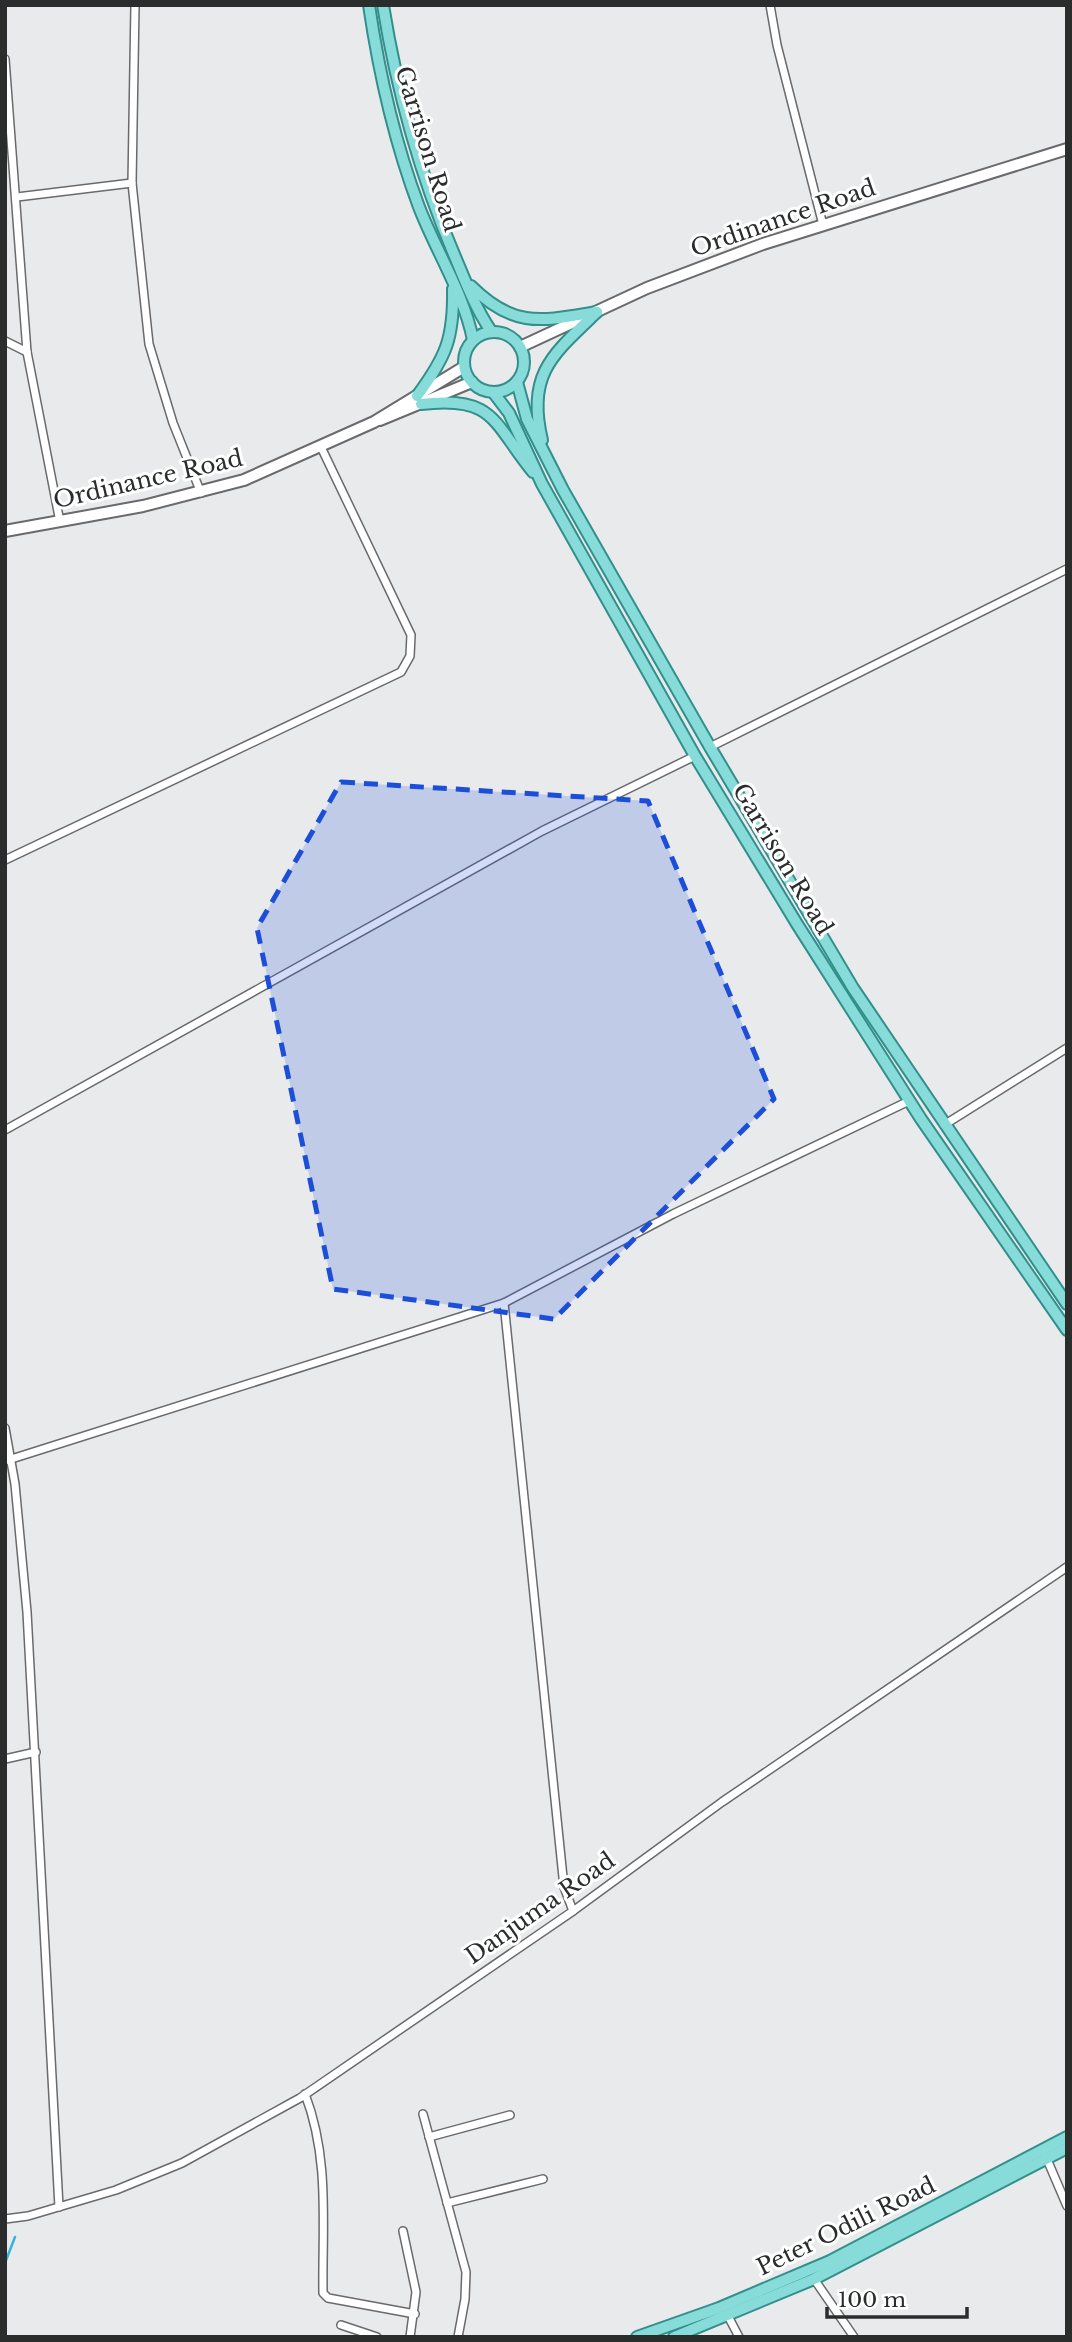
<svg xmlns="http://www.w3.org/2000/svg" width="1072" height="2342" viewBox="0 0 1072 2342" font-family="'Libre Baskerville',serif">
<rect width="100%" height="100%" fill="#e9eaec"/>
<g fill="none" stroke-linecap="round" stroke-linejoin="round">
<!-- stream -->
<path stroke="#36b4dd" stroke-width="2.5" d="M5 2263 15 2237"/>
<!-- street casing -->
<g stroke="#6a6a6c" stroke-width="10">
<g id="street">
<path d="M135 5 132 183 149 344 173 423 201 493"/>
<path d="M770 5 777 45 823 225"/>
<path d="M5 59 27 352 60 522"/>
<path d="M17 197 132 183"/>
<path d="M5 341 27 352"/>
<path d="M710 747 1067 569"/>
<path d="M5 860 401 672 410 656 411 635 321 447"/>
<path d="M944 1125 1067 1048"/>
<path d="M5 1130 542 831 695 756"/>
<path d="M504 1303 564 1887 573 1911"/>
<path d="M5 1428 15 1484 27 1612 59 2207"/>
<path d="M5 1461 504 1303 673 1214 909 1101"/>
<path d="M5 1759 36 1752"/>
<path d="M305 2094C330 2159 322 2225 323 2293L328 2298 415 2314"/>
<path d="M423 2114 466 2272 465 2299 458 2337"/>
<path d="M429 2137 510 2115"/>
<path d="M1046 2157 1067 2206"/>
<path d="M447 2203 543 2179"/>
<path d="M5 2219 28 2216 116 2190 182 2163 300 2098 573 1911 722 1802 1067 1567"/>
<path d="M403 2231 416 2292 410 2337"/>
<path d="M814 2279 854 2337"/>
<path d="M728 2316 739 2337"/>
<path d="M341 2325 377 2337"/>
</g>
</g>
<!-- secondary casing -->
<g stroke="#6a6a6c" stroke-width="14">
<g id="secondary">
<path d="M520 347 647 288 763 244 1067 149"/>
<path d="M380 420 472 382"/>
<path d="M5 531 143 506 244 480 374 422 464 367"/>
</g>
</g>
<!-- primary casing -->
<g stroke="#338f8c" stroke-width="14">
<g id="primary">
<path d="M369 5C379 73 395 143 419 207 436 251 464 294 473 340"/>
<path d="M383 5C397 92 421 178 456 259 466 283 476 309 491 331"/>
<path d="M471 286C514 329 542 321 597 312"/>
<circle cx="494" cy="362" r="30"/>
<path d="M517 382 527 419 563 490 710 747 853 988 1067 1304"/>
<path d="M493 392 509 413 542 484 695 756 797 924 921 1119 1067 1330"/>
<path d="M417 396C446 357 454 338 453 289"/>
<path d="M421 404C495 395 493 423 533 472"/>
<path d="M542 440C526 374 553 354 597 312"/>
<path d="M637 2337 719 2308 830 2261 1067 2137"/>
<path d="M674 2337 814 2279 1067 2148"/>
</g>
</g>
<!-- street -->
<use href="#street" stroke="#fff" stroke-width="7"/>
<!-- secondary -->
<use href="#secondary" stroke="#fff" stroke-width="10"/>
<!-- primary -->
<use href="#primary" stroke="#87dcd9" stroke-width="10"/>
</g>
<!-- marked area -->
<path fill="#1d4ed8" fill-opacity="0.2" stroke="#1d4ed8" stroke-width="5" stroke-dasharray="14 9" stroke-linejoin="round" d="M341 782 648 801 774 1099 554 1319 333 1289 257 928Z"/>
<g text-anchor="middle" dominant-baseline="central" stroke-width="6" stroke-linejoin="round" paint-order="stroke">
<!-- street labels -->
<g font-size="23" fill="#2b2c2c" stroke="#fff">
<text transform="translate(428 149) rotate(73)">Garrison Road</text>
<text transform="translate(783 218) rotate(-19)">Ordinance Road</text>
<text transform="translate(148 479) rotate(-13)">Ordinance Road</text>
<text transform="translate(783 859) rotate(59)">Garrison Road</text>
<text transform="translate(540 1908) rotate(-35)">Danjuma Road</text>
<text transform="translate(846 2226) rotate(-26)">Peter Odili Road</text>
</g>
</g>
<!-- border -->
<rect width="1072" height="2342" fill="none" stroke="#2b2c2c" stroke-width="14"/>
<!-- scale -->
<path d="M827 2307v10h140v-10" fill="none" stroke="#2b2c2c" stroke-width="3.5"/>
<text x="838" y="2307" font-size="21" fill="#2b2c2c" stroke="#ffffff" stroke-width="5" paint-order="stroke">100 m</text>
</svg>
